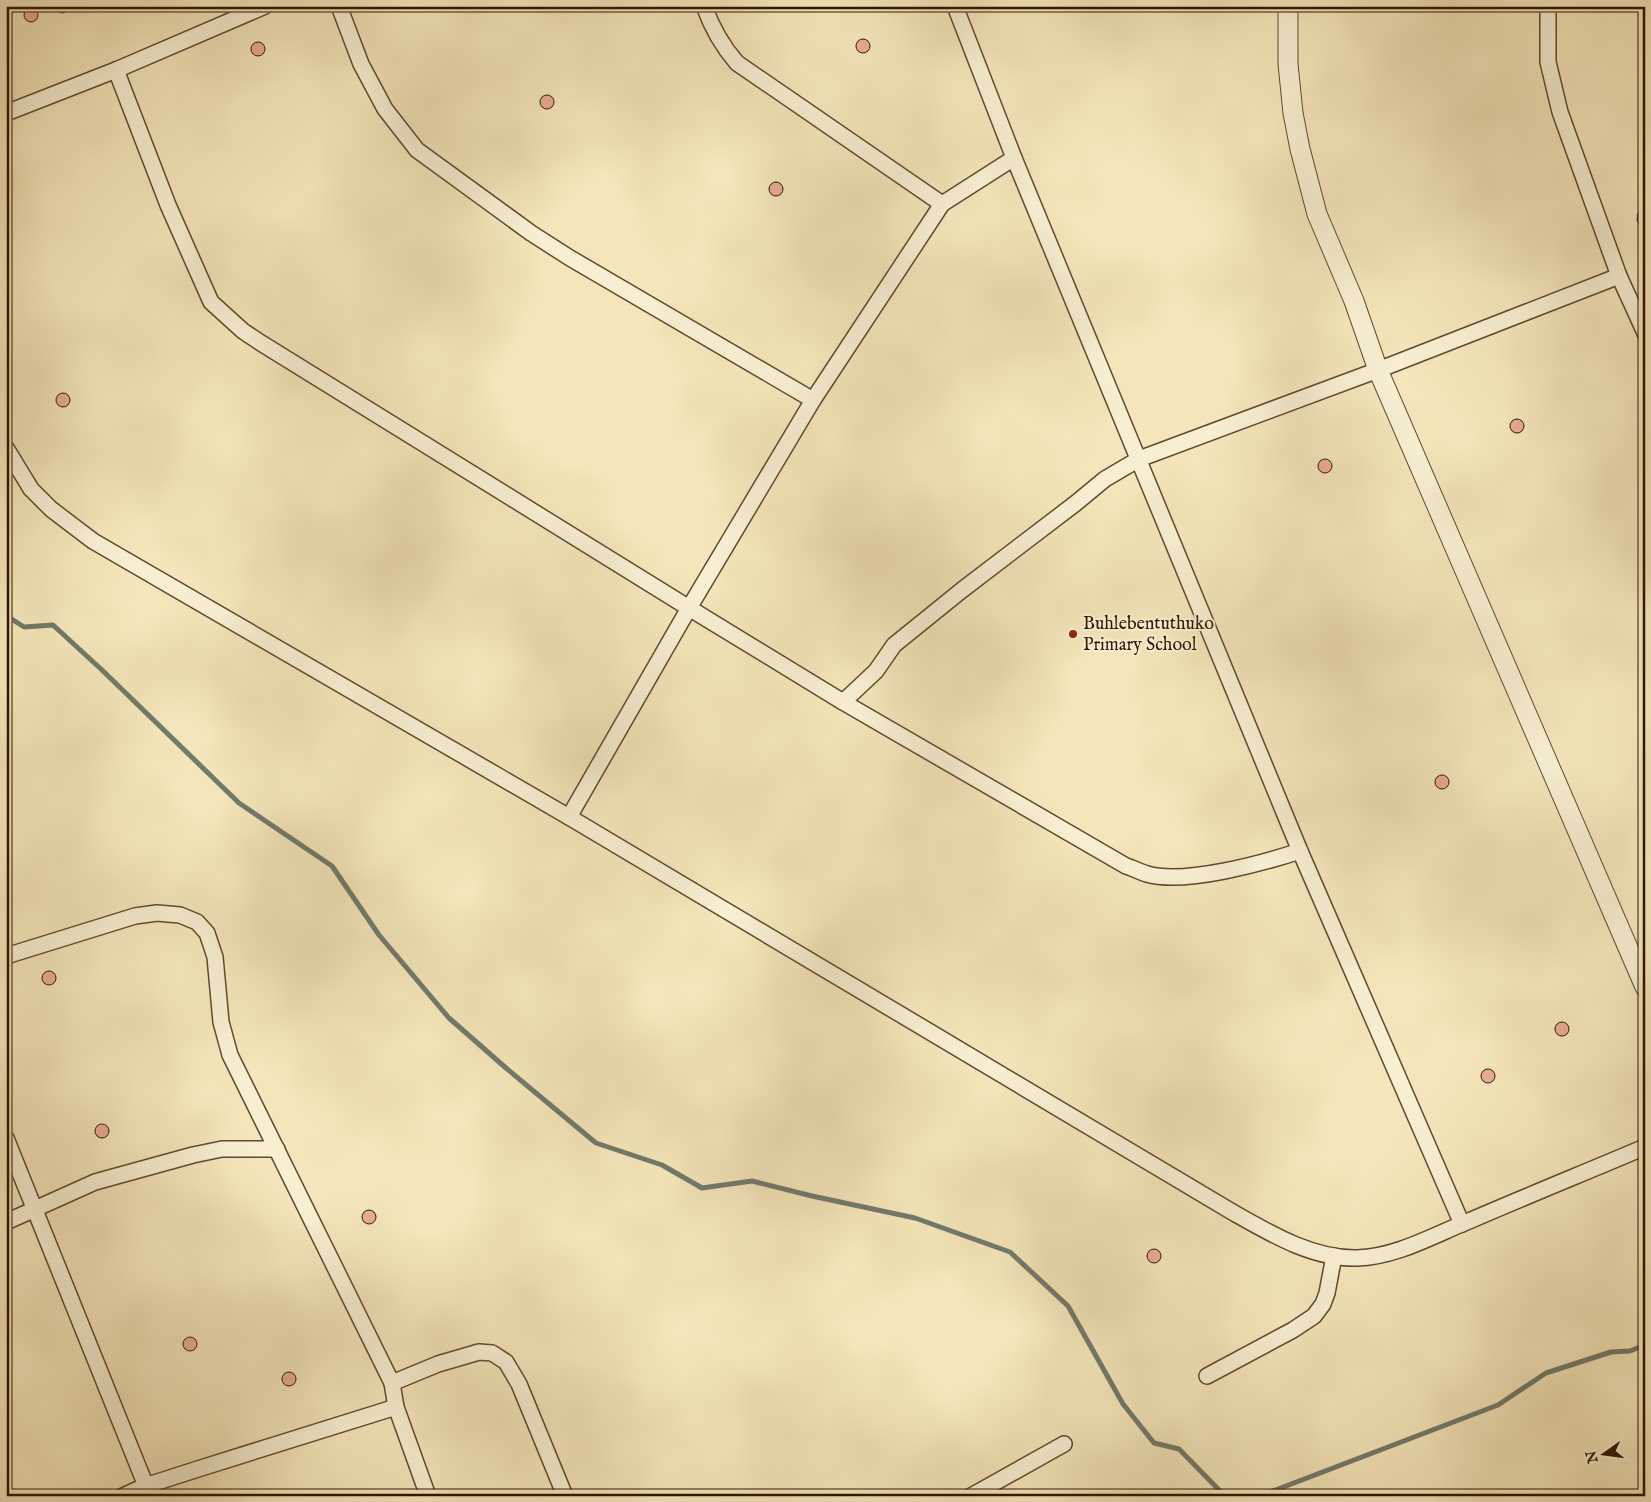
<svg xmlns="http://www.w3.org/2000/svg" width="1651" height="1502" viewBox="0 0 1651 1502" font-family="'IM FELL English',serif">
<rect width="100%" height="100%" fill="#f4e6ba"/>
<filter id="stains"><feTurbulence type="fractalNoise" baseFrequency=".004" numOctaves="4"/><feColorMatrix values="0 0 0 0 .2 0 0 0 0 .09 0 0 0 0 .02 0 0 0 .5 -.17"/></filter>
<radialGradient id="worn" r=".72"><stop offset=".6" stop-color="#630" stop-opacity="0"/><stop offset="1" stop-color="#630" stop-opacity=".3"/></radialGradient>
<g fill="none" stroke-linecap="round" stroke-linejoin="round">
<!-- stream -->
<g stroke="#717a6c" stroke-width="5">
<path d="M6 604 10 618 24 627 53 625 102 670 239 803 332 866 379 935 449 1018 506 1068 596 1143 662 1165 702 1188 752 1181 812 1196 915 1218 1010 1252 1068 1306 1123 1404 1154 1443 1179 1449 1225 1496"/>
<path d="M1243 1496 1265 1494 1498 1405 1546 1373 1611 1352 1630 1351 1645 1345"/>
</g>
</g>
<!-- building -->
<g fill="#e9ac97" stroke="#301500">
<path d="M70 6 66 12 62 13 57 11 55 6Z"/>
<circle cx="31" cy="15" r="7"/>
<circle cx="863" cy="46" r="7"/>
<circle cx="258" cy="49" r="7"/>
<circle cx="547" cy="102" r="7"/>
<circle cx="776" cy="189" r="7"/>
<path d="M1643 211H1645V226H1643L1639 224 1637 220 1638 213Z"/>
<circle cx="63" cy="400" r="7"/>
<circle cx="1517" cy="426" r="7"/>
<circle cx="1325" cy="466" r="7"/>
<circle cx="1442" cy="782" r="7"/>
<circle cx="49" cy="978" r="7"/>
<circle cx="1562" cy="1029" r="7"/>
<circle cx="1488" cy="1076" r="7"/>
<circle cx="102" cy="1131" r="7"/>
<circle cx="369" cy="1217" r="7"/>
<circle cx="1154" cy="1256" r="7"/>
<circle cx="190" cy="1344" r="7"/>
<circle cx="289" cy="1379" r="7"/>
</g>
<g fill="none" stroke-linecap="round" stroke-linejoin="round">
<!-- minor casing -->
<g stroke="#61492e" stroke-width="18">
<g id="minor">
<path d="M339 6 361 64 385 109 417 150 531 233 570 258 813 400"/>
<path d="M704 6C712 28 722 46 737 63L942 204"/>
<path d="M955 6 1014 158 1300 851 1462 1224"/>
<path d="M1548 6V62L1560 112 1619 276 1645 333"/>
<path d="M116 70 168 205 211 302 243 331 261 343 689 608 843 702 1126 866C1133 868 1140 872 1147 874 1185 885 1263 863 1300 851"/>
<path d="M6 113 116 70 265 6"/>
<path d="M6 448 31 489 51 509 93 541 569 817 1234 1213C1271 1234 1313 1259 1357 1258 1396 1257 1434 1235 1469 1221 1527 1196 1586 1172 1645 1147"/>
<path d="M843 702 876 671 894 645 962 590 1076 503 1105 479 1139 459 1378 370 1619 276"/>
<path d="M569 817 689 608 813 400 942 204 1014 158"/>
<path d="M6 956 135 916 157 913 180 915 197 922 207 933 215 957 221 1022 230 1055 392 1383 396 1407 428 1496"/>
<path d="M6 1138 150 1496"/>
<path d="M6 1222 95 1182 193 1155 222 1149H277"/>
<path d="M1207 1376 1293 1330 1314 1316 1323 1304 1327 1293 1334 1256"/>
<path d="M392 1383 438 1364 479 1352 492 1353 506 1362 519 1384 565 1496"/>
<path d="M123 1496 145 1486 201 1468 396 1407"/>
<path d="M971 1496 1064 1444"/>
</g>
</g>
<!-- tertiary casing -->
<g stroke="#61492e" stroke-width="21">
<path id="tertiary" d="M1288 6V64L1293 113 1300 149 1317 214 1354 301 1378 370 1645 987"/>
</g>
<!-- minor -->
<use href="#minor" stroke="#f8efd2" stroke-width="15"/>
<!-- tertiary -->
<use href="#tertiary" stroke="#f8efd2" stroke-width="19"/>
</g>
<!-- markers -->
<circle fill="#8f2418" stroke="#f8efd2" stroke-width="2" cx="1073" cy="634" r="5"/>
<g text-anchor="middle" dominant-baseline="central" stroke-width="4" stroke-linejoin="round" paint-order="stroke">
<!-- poi labels -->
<g font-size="18" fill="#301500" stroke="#f8efd2" text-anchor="start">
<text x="1083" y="624">Buhlebentuthuko<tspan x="1083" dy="21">Primary School</tspan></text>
</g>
</g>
<!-- margin -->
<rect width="1651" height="1502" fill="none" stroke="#f4e6ba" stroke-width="25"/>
<rect x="8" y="8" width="1636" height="1487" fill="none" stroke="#301500" stroke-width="2.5"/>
<rect x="12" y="12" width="1626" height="1477" fill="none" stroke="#301500"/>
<!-- north arrow -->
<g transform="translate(1604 1454) rotate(256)" stroke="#f8efd2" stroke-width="4" paint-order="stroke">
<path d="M0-4L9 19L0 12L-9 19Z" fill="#301500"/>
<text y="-8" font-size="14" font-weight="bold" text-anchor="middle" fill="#301500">N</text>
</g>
<rect width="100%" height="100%" filter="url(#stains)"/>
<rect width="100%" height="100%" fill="url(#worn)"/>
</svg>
